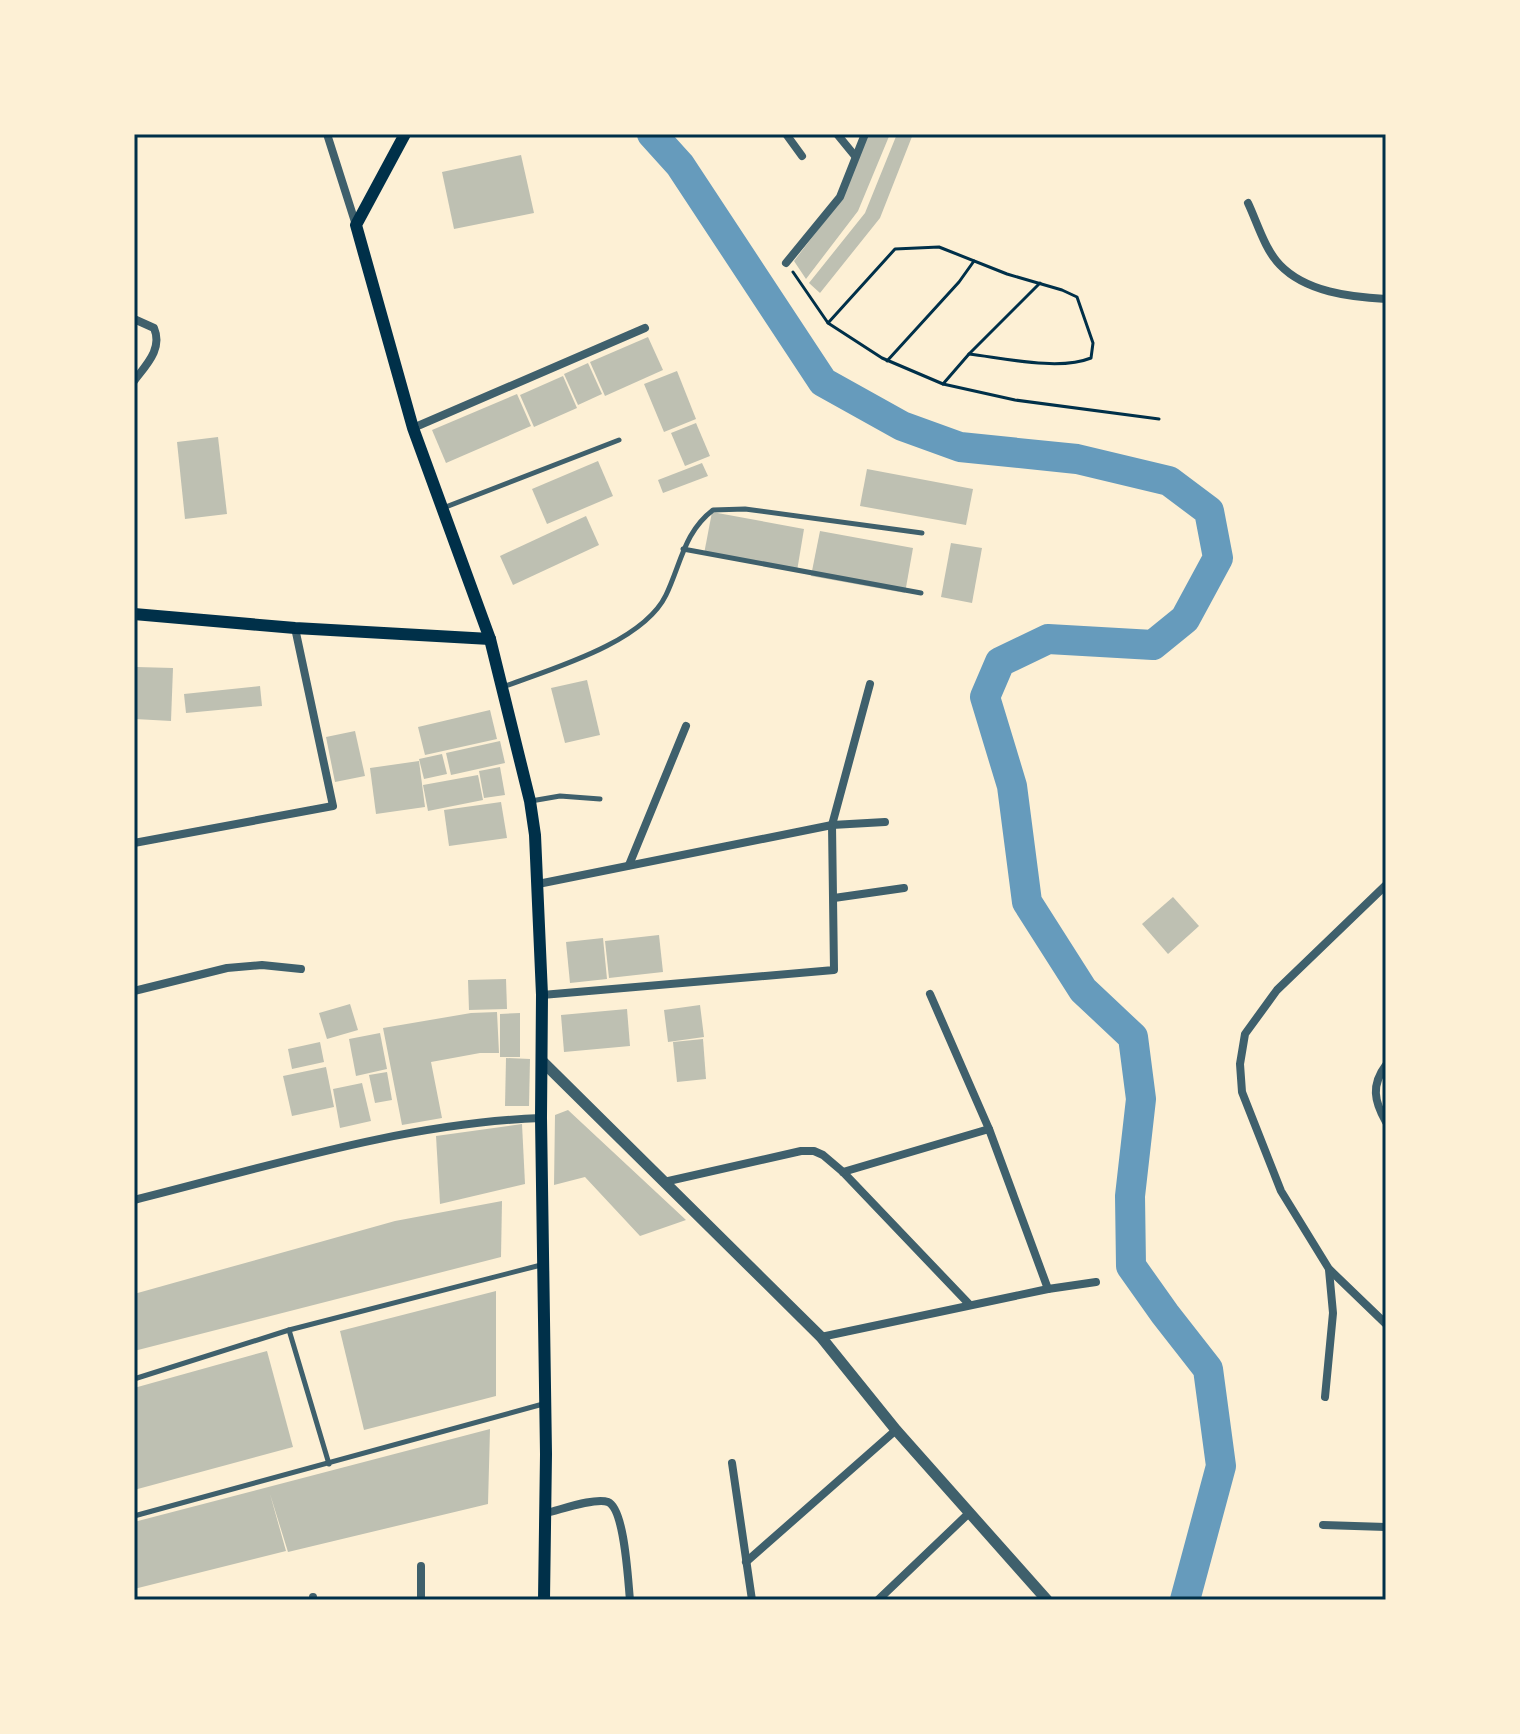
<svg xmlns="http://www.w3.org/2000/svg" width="1520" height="1734" viewBox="0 0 1520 1734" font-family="Rubik,sans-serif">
<rect width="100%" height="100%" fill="#fdf0d5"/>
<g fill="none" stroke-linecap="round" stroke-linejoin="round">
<!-- river -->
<path stroke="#669bbc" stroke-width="30" d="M652 134 680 165 823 382 902 426 960 447 1077 459 1169 481 1209 511 1218 558 1185 619 1153 645 1048 639 1000 662 985 697 1012 786 1027 902 1083 990 1133 1037 1141 1099 1130 1196 1131 1266 1165 1314 1208 1369 1221 1466 1185 1600"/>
</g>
<!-- building -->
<g fill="#bec0b2">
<path d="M867 134H890L858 211 806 279 794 261 841 200Z"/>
<path d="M897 134H913L880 218 820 293 809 283 865 213Z"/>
<path d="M521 155 534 213 454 229 442 172Z"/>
<path d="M648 337 663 370 605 396 590 362Z"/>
<path d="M588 363 602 394 578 405 564 374Z"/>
<path d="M677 371 696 419 664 432 644 384Z"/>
<path d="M563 376 577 408 534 427 520 395Z"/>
<path d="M517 394 531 426 446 463 432 430Z"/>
<path d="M696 423 710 456 685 466 671 433Z"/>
<path d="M218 437 227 514 185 519 177 442Z"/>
<path d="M598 461 613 496 547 524 532 489Z"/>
<path d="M702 463 708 476 663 493 658 480Z"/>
<path d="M867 469 973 489 966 525 860 506Z"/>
<path d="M712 512 804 529 797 571 704 554Z"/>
<path d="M586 516 599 545 513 585 500 556Z"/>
<path d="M820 531 913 548 905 593 811 576Z"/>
<path d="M951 543 982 548 972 603 941 597Z"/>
<path d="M137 667 173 668 171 721 135 719Z"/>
<path d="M587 680 600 735 565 743 551 688Z"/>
<path d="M260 686 262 706 186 713 184 694Z"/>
<path d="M490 710 497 739 425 755 418 727Z"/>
<path d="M355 731 365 776 335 782 326 737Z"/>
<path d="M500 741 505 763 451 775 446 753Z"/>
<path d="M442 754 447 774 424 779 419 759Z"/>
<path d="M419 761 425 807 376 814 370 768Z"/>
<path d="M500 767 505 795 484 798 479 771Z"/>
<path d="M478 775 483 800 428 811 423 785Z"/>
<path d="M501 802 507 838 449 846 444 810Z"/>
<path d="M1173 897 1199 926 1168 954 1142 924Z"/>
<path d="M659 935 663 972 609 978 605 941Z"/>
<path d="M603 938 607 979 570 983 566 942Z"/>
<path d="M506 979 507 1009 469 1010 468 980Z"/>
<path d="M350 1004 358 1030 327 1039 319 1013Z"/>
<path d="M700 1005 704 1037 668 1042 664 1010Z"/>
<path d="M627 1009 630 1046 564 1052 561 1015Z"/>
<path d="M497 1012 499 1053H480L431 1062 442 1118 402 1125 383 1028 471 1013Z"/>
<path d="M520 1013V1057H500V1014Z"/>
<path d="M380 1033 387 1069 356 1076 349 1039Z"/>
<path d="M703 1039 706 1079 677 1082 673 1042Z"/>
<path d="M320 1042 324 1062 292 1069 288 1049Z"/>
<path d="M506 1058 530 1059 529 1106H505Z"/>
<path d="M326 1067 334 1107 292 1116 283 1076Z"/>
<path d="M387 1072 392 1100 375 1103 369 1075Z"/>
<path d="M362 1083 371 1121 340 1128 333 1089Z"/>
<path d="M568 1110 686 1220 640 1236 585 1177 554 1185 555 1115Z"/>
<path d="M522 1124 525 1184 440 1204 436 1136Z"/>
<path d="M502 1201 501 1257 134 1351V1294L395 1221Z"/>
<path d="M496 1291V1396L364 1430 340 1331Z"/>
<path d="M267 1351 293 1447 134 1490V1388Z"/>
<path d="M490 1429 488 1504 288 1552 270 1494 286 1551 134 1589V1522Z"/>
</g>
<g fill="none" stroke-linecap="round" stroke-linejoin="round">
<!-- path -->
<g stroke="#003049" stroke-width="3">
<path d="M793 272 828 323 882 358 943 384 1015 400 1159 419"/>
<path d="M828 323 895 249 939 247 1007 274 1062 290 1077 297 1093 343 1091 358C1059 371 1003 358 969 354"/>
<path d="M887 361 959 282 974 261"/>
<path d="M943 384 969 354 1040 283"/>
</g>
<!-- service -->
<g stroke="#3f606c" stroke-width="5">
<path d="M443 508 619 440"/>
<path d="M683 549 921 593"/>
<path d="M503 687C551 669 643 643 666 595 681 564 684 532 713 510L745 509 922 533"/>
<path d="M531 801 560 796 600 799"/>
<path d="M289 1330 329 1464"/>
<path d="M134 1379 289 1330 541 1265"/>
<path d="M134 1516 543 1404"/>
</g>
<!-- minor -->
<g stroke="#3f606c" stroke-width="8">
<path d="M327 134 356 225"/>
<path d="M786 134 802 156"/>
<path d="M837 134 855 156"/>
<path d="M1248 203C1257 222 1265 250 1280 265 1306 292 1350 297 1386 299"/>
<path d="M786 263 840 197 865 134"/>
<path d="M134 319 154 328C163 349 146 365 134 381"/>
<path d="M413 428 645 328"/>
<path d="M134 843 333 806 295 628"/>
<path d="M629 865 686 726"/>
<path d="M538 884 832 825 885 822"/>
<path d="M1386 885 1277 990 1245 1034 1240 1064 1242 1092 1281 1191 1329 1269 1386 1324"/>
<path d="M834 898 904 888"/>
<path d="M134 991 227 968 262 965 301 969"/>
<path d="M930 994 989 1129"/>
<path d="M542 995 834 970 832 825 870 684"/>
<path d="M1386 1065C1371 1085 1374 1101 1386 1122"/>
<path d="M664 1182 801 1151H814L823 1155 843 1172 969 1304"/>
<path d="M134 1200C267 1167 403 1123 541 1118"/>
<path d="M1048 1289 1096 1282"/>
<path d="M821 1337 1048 1289 989 1129 843 1172"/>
<path d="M1325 1397 1333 1313 1329 1270"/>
<path d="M732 1463 752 1600"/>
<path d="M546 1513C560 1510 595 1497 608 1502 625 1509 628 1582 630 1600"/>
<path d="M1323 1525 1386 1527"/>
<path d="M746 1562 896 1430"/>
<path d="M313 1600V1597"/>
<path d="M421 1600V1566"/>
<path d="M878 1600 968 1514"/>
</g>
<!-- tertiary -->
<path stroke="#3f606c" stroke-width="11" d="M543 1062 821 1337 896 1430 1047 1600"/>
<!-- secondary -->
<g stroke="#003049" stroke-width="12">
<path d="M405 134 356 225 413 428 490 639 530 801 535 835 542 995 541 1118 546 1454 544 1600"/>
<path d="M134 614 295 628 490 639"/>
</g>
</g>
<!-- border -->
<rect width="1520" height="1734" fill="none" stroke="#fdf0d5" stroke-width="272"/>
<rect x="136" y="136" width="1248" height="1462" fill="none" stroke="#003049" stroke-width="3"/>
</svg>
